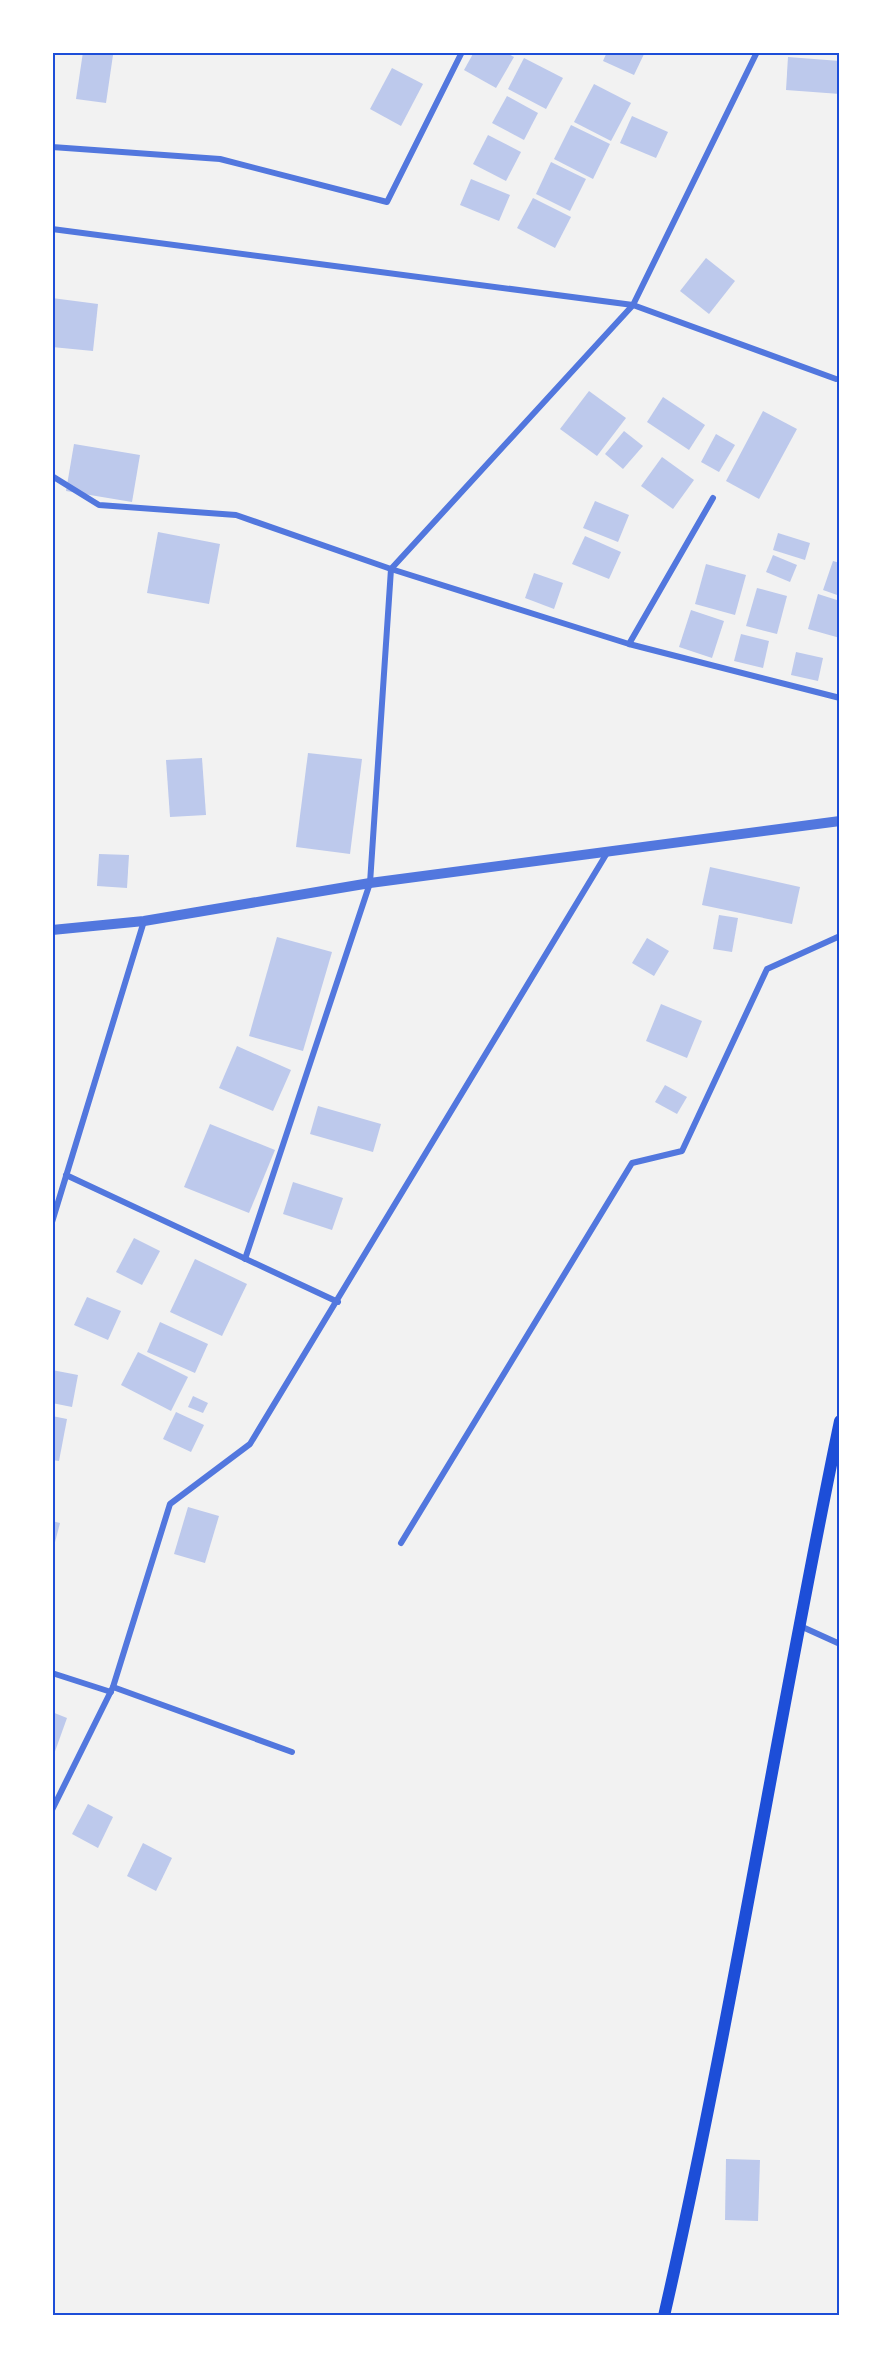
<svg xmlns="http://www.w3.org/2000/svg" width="892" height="2368" viewBox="0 0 892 2368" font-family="Helvetica,sans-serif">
<rect width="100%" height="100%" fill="#f2f2f2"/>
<!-- building -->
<g fill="#bdc9ec">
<path d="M83 52 113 55 106 103 76 99Z"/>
<path d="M474 52H505L514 57 496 88 464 70Z"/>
<path d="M607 52H645L634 75 603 61Z"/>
<path d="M788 57 840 61V94L786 90Z"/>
<path d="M524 58 563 78 546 109 508 89Z"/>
<path d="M392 68 423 84 401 126 370 109Z"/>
<path d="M594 84 631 103 611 141 574 122Z"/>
<path d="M507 96 538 113 524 140 492 123Z"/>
<path d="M632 116 668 132 656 158 620 143Z"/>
<path d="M571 125 610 144 593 179 554 159Z"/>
<path d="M488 135 521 152 506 181 473 164Z"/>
<path d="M551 162 586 179 570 211 536 194Z"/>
<path d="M471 179 510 195 499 221 460 205Z"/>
<path d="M533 198 571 217 555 248 517 228Z"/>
<path d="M706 258 735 281 709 314 680 291Z"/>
<path d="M52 298 98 304 93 351 52 347Z"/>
<path d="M589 391 626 418 597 456 560 429Z"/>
<path d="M663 397 705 425 689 450 647 422Z"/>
<path d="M763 411 797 429 759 499 726 481Z"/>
<path d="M624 431 643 446 623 469 605 454Z"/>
<path d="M716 434 735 445 719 472 701 462Z"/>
<path d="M74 444 140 455 132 502 66 491Z"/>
<path d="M662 457 694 480 673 509 641 486Z"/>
<path d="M595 501 629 515 618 542 583 528Z"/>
<path d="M158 532 220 544 209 604 147 593Z"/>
<path d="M778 533 810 543 805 560 773 550Z"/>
<path d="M585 536 621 552 609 579 572 564Z"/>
<path d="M773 555 797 565 790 582 766 572Z"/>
<path d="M833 561 840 563V596L823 590Z"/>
<path d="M706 564 746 575 735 615 695 604Z"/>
<path d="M534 573 563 583 554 609 525 598Z"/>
<path d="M757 588 787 596 777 634 746 626Z"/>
<path d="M818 594 840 601V638L808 629Z"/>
<path d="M691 610 724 621 712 658 679 647Z"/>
<path d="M741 634 769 641 763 668 734 661Z"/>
<path d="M796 652 823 658 818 681 791 675Z"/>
<path d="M308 753 362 759 350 854 296 847Z"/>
<path d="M202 758 206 815 170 817 166 760Z"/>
<path d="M99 854 129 855 127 888 97 886Z"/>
<path d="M710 867 800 887 792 924 702 905Z"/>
<path d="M719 915 738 918 732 952 713 949Z"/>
<path d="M277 937 332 952 303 1051 249 1036Z"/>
<path d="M647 938 669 951 654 976 632 963Z"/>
<path d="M661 1004 702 1021 687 1058 646 1041Z"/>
<path d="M237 1046 291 1070 273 1111 219 1088Z"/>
<path d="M665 1085 687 1097 677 1114 655 1102Z"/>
<path d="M318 1106 381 1124 373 1152 310 1134Z"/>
<path d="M210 1124 275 1150 249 1213 184 1187Z"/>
<path d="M293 1182 343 1198 332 1230 283 1214Z"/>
<path d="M134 1238 160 1251 142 1285 116 1272Z"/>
<path d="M195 1259 247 1284 222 1336 170 1312Z"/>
<path d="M87 1297 121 1311 108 1340 74 1325Z"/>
<path d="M160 1322 208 1344 195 1373 147 1352Z"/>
<path d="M138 1352 188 1377 171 1411 121 1385Z"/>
<path d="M52 1370 78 1375 72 1407 52 1403Z"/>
<path d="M193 1396 208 1403 203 1413 188 1407Z"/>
<path d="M176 1412 204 1425 191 1452 163 1439Z"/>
<path d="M52 1416 67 1419 59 1461 52 1460Z"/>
<path d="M188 1507 219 1516 205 1563 174 1554Z"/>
<path d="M52 1521 60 1523 53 1550H52Z"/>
<path d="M52 1712 67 1718 53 1757H52Z"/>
<path d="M88 1804 113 1817 98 1848 72 1834Z"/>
<path d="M143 1843 172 1858 156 1891 127 1876Z"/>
<path d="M726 2159 760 2160 758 2221 725 2220Z"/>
</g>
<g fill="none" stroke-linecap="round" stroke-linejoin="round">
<!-- minor -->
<g stroke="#5277de" stroke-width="6">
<path d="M52 147 220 159 387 202 462 52"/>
<path d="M52 229 633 305 836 379"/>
<path d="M52 476 99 505 236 515 391 569 629 644 840 698"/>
<path d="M629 644 713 498"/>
<path d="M66 1175 338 1302"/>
<path d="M52 1222 144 921"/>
<path d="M245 1259 370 883 391 569 633 305 757 52"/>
<path d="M401 1543 632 1163 682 1151 767 969 840 936"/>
<path d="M798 1625 840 1644"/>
<path d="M52 1673 111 1692"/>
<path d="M113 1687 292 1752"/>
<path d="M52 1810 113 1687 170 1504 250 1444 607 853"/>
</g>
<!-- tertiary -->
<path stroke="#5277de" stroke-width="10" d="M52 930 144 921 370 883 840 821"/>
<!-- secondary -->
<path stroke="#1d4ed8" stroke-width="12" d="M664 2316C732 2019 778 1718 840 1421"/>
</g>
<!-- border -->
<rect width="892" height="2368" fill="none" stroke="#ffffff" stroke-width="108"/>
<rect x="54" y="54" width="784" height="2260" fill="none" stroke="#1d4ed8" stroke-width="2"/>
</svg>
